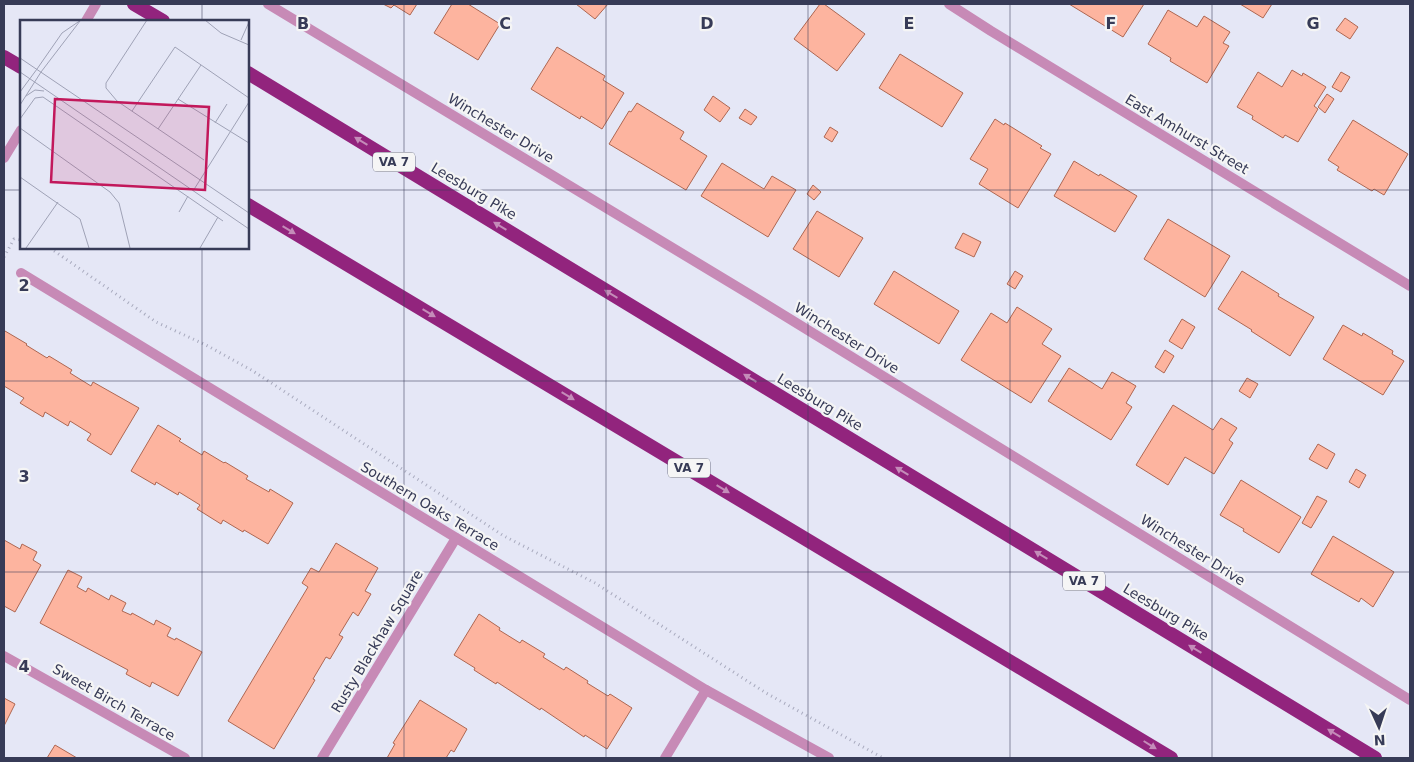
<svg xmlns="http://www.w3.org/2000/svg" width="1414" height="762" viewBox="0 0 1414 762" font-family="'DejaVu Sans',sans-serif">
<rect width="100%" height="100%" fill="#e5e7f6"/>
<!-- building -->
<g fill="#fdb49f" stroke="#ae6752">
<path d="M383 4H417L410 15 394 5 391 8Z"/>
<path d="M452 4H468L500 24 478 60 434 33Z"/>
<path d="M576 4H608L595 19Z"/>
<path d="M820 4H824L865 34 837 71 794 39Z"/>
<path d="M1069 4H1144L1123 37Z"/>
<path d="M1240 4H1272L1263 18Z"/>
<path d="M1168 10 1197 27 1204 16 1230 32 1223 43 1229 46 1207 83 1170 61 1171 58 1148 44Z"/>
<path d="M1345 18 1358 27 1350 39 1336 30Z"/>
<path d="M557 47 605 76 603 80 624 93 602 129 581 116 580 119 531 89Z"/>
<path d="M900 54 963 93 942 127 879 88Z"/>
<path d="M1292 70 1302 76 1303 73 1326 87 1314 106 1318 109 1298 142 1285 135 1283 138 1252 119 1253 116 1237 107 1258 72 1282 87Z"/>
<path d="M1341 72 1350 77 1341 92 1332 87Z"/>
<path d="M1327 94 1334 99 1325 113 1318 107Z"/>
<path d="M713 96 730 108 720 122 704 110Z"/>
<path d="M637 103 684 132 680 139 707 156 686 190 609 144 629 111 631 112Z"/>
<path d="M745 109 757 117 751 125 739 118Z"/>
<path d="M995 119 1004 125 1005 123 1042 146 1040 148 1051 154 1018 208 979 184 988 169 970 159Z"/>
<path d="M1353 120 1408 154 1384 195 1374 189 1372 191 1337 170 1339 167 1328 160Z"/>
<path d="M830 127 838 132 832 142 824 137Z"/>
<path d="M1074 161 1099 176 1100 174 1137 196 1115 232 1054 196Z"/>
<path d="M722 163 764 189 772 176 796 190 768 237 701 196Z"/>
<path d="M813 185 821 192 814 200 807 194Z"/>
<path d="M817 211 863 238 839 277 793 249Z"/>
<path d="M1168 219 1230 256 1205 297 1144 259Z"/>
<path d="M963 233 981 242 974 257 955 248Z"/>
<path d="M894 271 959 311 939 344 874 304Z"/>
<path d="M1015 271 1023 276 1015 289 1007 284Z"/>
<path d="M1242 271 1279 294 1278 296 1314 317 1290 356 1251 331 1252 330 1218 309Z"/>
<path d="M1017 307 1052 329 1042 344 1061 356 1031 403 961 360 991 313 1007 323Z"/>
<path d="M1182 319 1195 327 1182 349 1169 341Z"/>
<path d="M1343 325 1362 336 1363 333 1393 351 1392 354 1404 361 1383 395 1323 359Z"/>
<path d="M5 331 27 344 26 345 47 358 49 356 72 370 70 373 91 386 93 382 139 408 111 455 87 440 91 434 70 421 68 426 45 412 43 417 20 403 24 398 4 386V333Z"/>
<path d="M1165 350 1174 356 1164 373 1155 367Z"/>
<path d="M1069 368 1102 389 1112 372 1136 386 1126 403 1132 407 1111 440 1048 401Z"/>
<path d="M1247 378 1258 384 1250 398 1239 391Z"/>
<path d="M1173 405 1213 430 1221 418 1237 428 1229 440 1233 443 1214 474 1185 457 1168 485 1136 465Z"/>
<path d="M158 425 181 439 179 441 202 455 204 451 224 463 225 462 248 476 246 479 269 492 270 489 293 503 268 544 244 530 243 532 223 520 221 524 197 509 200 505 179 492 178 495 156 482 155 485 131 471Z"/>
<path d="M1318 444 1335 454 1327 469 1309 459Z"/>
<path d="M1356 469 1366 475 1359 488 1349 482Z"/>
<path d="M1241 480 1301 517 1279 553 1243 531 1244 529 1220 515Z"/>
<path d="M1317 496 1327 501 1311 528 1302 523Z"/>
<path d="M1333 536 1394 572 1373 607 1361 598 1359 602 1311 574Z"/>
<path d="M4 540 20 549 22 544 37 552 33 560 41 565 15 612 4 606Z"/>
<path d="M336 543 378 568 365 591 371 594 358 616 353 612 339 635 343 637 330 659 326 657 313 679 315 680 274 749 228 721 308 587 302 583 311 568 319 572Z"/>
<path d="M68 570 82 577 77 587 86 592 88 588 109 600 111 595 126 603 122 611 131 615 132 613 154 625 156 620 171 628 167 636 175 640 176 638 202 652 178 696 152 682 150 687 126 674 128 670 40 623Z"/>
<path d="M479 614 500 628 499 630 520 643 522 640 545 654 543 657 564 670 566 667 588 681 587 683 608 696 610 694 632 708 607 749 585 735 584 737 541 708 540 710 497 682 496 684 474 670 475 668 454 655Z"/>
<path d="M4 698 15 704 4 726Z"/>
<path d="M420 700 467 729 454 752 451 750 446 758H387L395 744 393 743Z"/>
<path d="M55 745 77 758H47Z"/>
</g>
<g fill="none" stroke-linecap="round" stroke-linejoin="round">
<!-- path -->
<g stroke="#a8aabe" stroke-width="3" stroke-dasharray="1 4" stroke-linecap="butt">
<path d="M50 248 156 322 206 345 253 371 504 536 595 583 766 693 883 758"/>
<path d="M4 257 14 239 21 240"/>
</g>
<!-- minor -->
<g stroke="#c78ab6" stroke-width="10">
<path d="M268 4 759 300 1410 700"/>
<path d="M949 4 991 31 1410 286"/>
<path d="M21 273 706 690 829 758"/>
<path d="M4 656 185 758"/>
<path d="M322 758 456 538"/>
<path d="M665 758 706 690"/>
</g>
<!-- tertiary -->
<g stroke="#c78ab6" stroke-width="10">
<path d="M86 21 96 4"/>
<path d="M4 158 21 130"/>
</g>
<!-- trunk -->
<g stroke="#92247d" stroke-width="14">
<path d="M134 4 163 21"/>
<path d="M4 57 21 67"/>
<path d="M248 73 1375 758"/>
<path d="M248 205 1171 758"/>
</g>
</g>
<!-- one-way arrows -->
<defs><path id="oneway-solid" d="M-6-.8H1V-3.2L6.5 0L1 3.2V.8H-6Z" transform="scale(1.25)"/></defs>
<g fill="#c48cb9">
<use href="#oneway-solid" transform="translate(361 141) rotate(-149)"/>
<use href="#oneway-solid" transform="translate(500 226) rotate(-149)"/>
<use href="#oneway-solid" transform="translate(289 230) rotate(31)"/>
<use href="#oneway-solid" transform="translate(611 294) rotate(-149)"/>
<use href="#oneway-solid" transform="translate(429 313) rotate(31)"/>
<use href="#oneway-solid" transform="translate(750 378) rotate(-149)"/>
<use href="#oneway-solid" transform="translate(568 396) rotate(31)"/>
<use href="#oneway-solid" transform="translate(902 471) rotate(-149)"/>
<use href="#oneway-solid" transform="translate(723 489) rotate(31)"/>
<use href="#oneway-solid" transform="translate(1041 555) rotate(-149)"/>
<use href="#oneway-solid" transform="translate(1195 649) rotate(-149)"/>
<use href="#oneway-solid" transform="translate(1334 733) rotate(-149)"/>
<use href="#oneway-solid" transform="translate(1150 745) rotate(32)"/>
</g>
<!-- grid -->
<path fill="none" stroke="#373b57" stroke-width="1" stroke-opacity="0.55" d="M202 4V21M404 4V758M606 4V758M808 4V758M1010 4V758M1212 4V758M4 190H21M248 190H1410M202 248V758M4 381H1410M4 572H1410"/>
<g text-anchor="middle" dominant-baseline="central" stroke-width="4.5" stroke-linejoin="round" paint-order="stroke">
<!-- shield labels -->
<g fill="#f5f5f5" stroke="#707386" stroke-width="1">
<rect x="373" y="152.5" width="42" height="19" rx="4"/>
<rect x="668" y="458.5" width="42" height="19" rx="4"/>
<rect x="1063" y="571.5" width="42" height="19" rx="4"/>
</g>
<g font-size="12" font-weight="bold" fill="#373b57">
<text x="394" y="162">VA 7</text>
<text x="689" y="468">VA 7</text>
<text x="1084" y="581">VA 7</text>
</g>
<!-- street labels -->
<g font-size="14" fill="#373b57" stroke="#f5f5f5">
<text transform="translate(501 128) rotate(31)">Winchester Drive</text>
<text transform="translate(1187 134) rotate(31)">East Amhurst Street</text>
<text transform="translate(474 191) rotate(31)">Leesburg Pike</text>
<text transform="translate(847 338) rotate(32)">Winchester Drive</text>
<text transform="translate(820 402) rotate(31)">Leesburg Pike</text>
<text transform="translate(430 506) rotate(31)">Southern Oaks Terrace</text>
<text transform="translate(1193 550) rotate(32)">Winchester Drive</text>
<text transform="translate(1166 612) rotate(31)">Leesburg Pike</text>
<text transform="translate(377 641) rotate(-59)">Rusty Blackhaw Square</text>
<text transform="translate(114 702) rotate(30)">Sweet Birch Terrace</text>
</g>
</g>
<!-- overview -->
<g transform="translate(20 20)">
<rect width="229" height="229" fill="#e5e7f6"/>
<path fill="none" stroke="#9fa2b6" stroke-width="1" d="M127 0 86 63V68L97 81 184 140M185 0 201 13 229 25M221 20 229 2M0 38 229 193M17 49 42 13 61 0M0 52 229 209M21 52 60 1M0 72 17 49M6 76 15 70 24 71M158 79 229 123M0 85 21 52M112 91 155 27 229 78M0 99 15 78 23 77 203 201M195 103 207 84M0 108 90 172 99 183 110 228M138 109 181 45M0 157 60 199 69 228M173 171 229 82M159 192 168 176M6 228 38 182M180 228 198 197"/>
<path fill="#c2185b" fill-opacity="0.15" stroke="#c2185b" stroke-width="2.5" d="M35 79 189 87 185 170 31 162Z"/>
<rect width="229" height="229" fill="none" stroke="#373b57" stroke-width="2.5"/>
</g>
<g font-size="16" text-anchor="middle" font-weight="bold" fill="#373b57" stroke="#f5f5f5" stroke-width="4.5" stroke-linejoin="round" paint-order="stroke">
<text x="303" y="29">B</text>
<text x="505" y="29">C</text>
<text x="707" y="29">D</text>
<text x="909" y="29">E</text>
<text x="1111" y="29">F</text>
<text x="1313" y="29">G</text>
<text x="24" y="291">2</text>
<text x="24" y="482">3</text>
<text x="24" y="672">4</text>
</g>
<!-- border -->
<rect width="1414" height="762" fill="none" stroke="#373b57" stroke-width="10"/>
<!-- north arrow -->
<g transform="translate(1379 727) rotate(177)" stroke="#f5f5f5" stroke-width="4" paint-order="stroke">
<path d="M0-4L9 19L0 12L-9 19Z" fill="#373b57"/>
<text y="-8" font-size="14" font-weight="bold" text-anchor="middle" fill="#373b57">N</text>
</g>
</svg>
